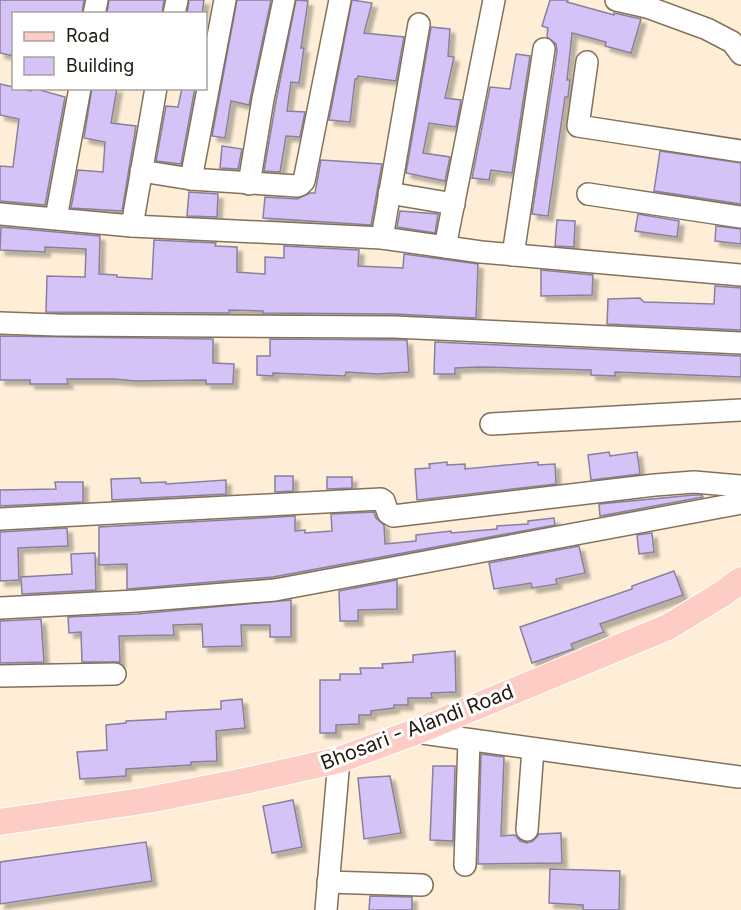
<svg xmlns="http://www.w3.org/2000/svg" width="741" height="910" viewBox="0 0 741 910" font-family="Inter,sans-serif">
<defs>
<filter id="shadow"><feDropShadow dx="5" dy="5" stdDeviation="1.5" flood-color="#0004"/></filter>
</defs>
<rect width="100%" height="100%" fill="#feeed8"/>
<!-- building -->
<g fill="#d5c3f8" stroke="#89809b" stroke-width="1.5" filter="url(#shadow)">
<path d="M0 0H84L82 14H14V56L0 53Z"/>
<path d="M109 0H164L162 14 107 13Z"/>
<path d="M189 0H204L202 14H187Z"/>
<path d="M237 0H271L249 105 231 101 225 138 212 136Z"/>
<path d="M296 0 308 1 301 48H304L299 83 291 82 287 111 305 112 300 137 286 136 280 172 264 171 276 101Z"/>
<path d="M352 0 372 3 364 33 404 37 396 81 358 76 357 79H355L350 122 329 120Z"/>
<path d="M550 0H568L567 2 614 15V13L641 19 631 53 605 46 606 42 572 33 567 80H570L568 97H565L548 216 532 214 557 51 556 44 547 37 548 28 542 26Z"/>
<path d="M431 27 450 29 448 56 454 57 445 98 461 100 456 127 429 123 423 153 450 157 445 181 406 173Z"/>
<path d="M516 54 530 56 512 173 491 170 489 180 472 178 490 87 510 89Z"/>
<path d="M0 84 31 91 33 88 65 97 45 205 0 201V166L13 167 19 119 0 115Z"/>
<path d="M92 88H117L111 123 136 126 122 211 71 208 78 170 103 172 105 142 84 138Z"/>
<path d="M182 88H195L181 164 156 161 166 106 178 107Z"/>
<path d="M222 146 242 149 238 169 220 168Z"/>
<path d="M660 151 741 163V204L654 191Z"/>
<path d="M321 160 382 164 371 225 263 218 265 197 297 199 310 193H315Z"/>
<path d="M189 192 218 194 217 217 187 216Z"/>
<path d="M400 211 438 214 435 233 397 227Z"/>
<path d="M638 214 679 221 677 237 635 231Z"/>
<path d="M557 220 575 221 574 247 555 246Z"/>
<path d="M716 226 741 229V244L715 241Z"/>
<path d="M1 227 100 236 99 274 117 275V277L152 279 154 240 216 243 215 246 237 247V272L265 274V257L284 258V246L359 250 358 266 403 268 404 254 478 264 476 318 394 314 263 313V311L229 310V313L46 312 47 276 85 277 86 249 45 247V252L0 250Z"/>
<path d="M541 270 593 275 592 295 541 296Z"/>
<path d="M715 286 741 288V330L607 324 608 299 640 298 644 302 714 304Z"/>
<path d="M0 336 213 339V363L234 364 233 384H206V380L135 381 114 379H67L68 384H30V380H0Z"/>
<path d="M270 339 407 340 409 372 377 374 346 372 345 376 273 373V376L257 375V356H270Z"/>
<path d="M435 342 741 356V377L615 372V376L591 375V370L480 367 455 368V374H434Z"/>
<path d="M609 452 610 456 637 452 640 474 591 480 588 455Z"/>
<path d="M447 462V465L465 464V469L538 462V465L555 464 556 484 417 500 415 469 430 468 429 464Z"/>
<path d="M275 476H293V491L275 492Z"/>
<path d="M327 477H352V488L327 489Z"/>
<path d="M140 478 141 483 166 482V484L226 480V494L112 500 111 479Z"/>
<path d="M55 482H83V502L0 506V490L56 489Z"/>
<path d="M694 495H702L703 497 600 516 599 504Z"/>
<path d="M374 512 376 518 384 525 385 544 416 541V535L451 531V533L497 529V526L528 524V521L554 518 555 525 273 577 127 589V564L99 565V527L295 516V531L305 530V533L332 531 331 514Z"/>
<path d="M67 528 68 546 18 548 19 580 0 581V532Z"/>
<path d="M652 533 654 552 639 554 637 535Z"/>
<path d="M579 546 585 573 556 579 557 584 532 588 531 583 494 589 489 563Z"/>
<path d="M95 553 96 590 22 594 21 577 72 574 71 554Z"/>
<path d="M674 571 683 595 600 624 604 632 571 644 573 649 532 663 520 627 632 589V586Z"/>
<path d="M397 580V609L358 610V621H340L339 591Z"/>
<path d="M291 600V637H270V625H241L242 646 203 647 202 624 173 625 174 635 119 636 120 662H82L81 632 69 633 68 617 137 614Z"/>
<path d="M41 619 44 662 0 663V621Z"/>
<path d="M455 651 456 692 431 693 432 698H408V705H394V708L371 711V715H359V724L336 725V733H320V680H340V674H361L360 668H383L382 664 413 662V655Z"/>
<path d="M242 699 245 728 216 731 217 761 191 762V765L126 769V776L80 779 77 752 107 750 106 725 126 723V721L166 719V712L221 709V701Z"/>
<path d="M481 754 504 757 501 836 515 835 520 841 527 843 533 841 539 834 561 833 562 863 478 864Z"/>
<path d="M433 766H455L453 841 430 840Z"/>
<path d="M390 776 401 833 364 839 358 778Z"/>
<path d="M293 800 302 847 272 853 263 806Z"/>
<path d="M146 842 152 881 0 904V862Z"/>
<path d="M550 869 620 871 619 910H583V905L549 903Z"/>
<path d="M370 896 412 897V910H369Z"/>
</g>
<g fill="none" stroke-linecap="round" stroke-linejoin="round">
<!-- minor casing -->
<g stroke="#847159" stroke-width="24">
<g id="minor">
<path d="M225 0 191 179 297 186 300 185 304 181 340 0"/>
<path d="M616 0 647 7"/>
<path d="M648 0 647 7 707 29 732 42 741 54"/>
<path d="M94 14 97 0"/>
<path d="M174 14 177 0"/>
<path d="M587 62 578 126 741 151"/>
<path d="M141 171 191 179"/>
<path d="M249 184 263 99 284 0"/>
<path d="M389 193 454 204"/>
<path d="M588 194 741 217"/>
<path d="M0 214 132 226 382 238 481 252 741 275"/>
<path d="M56 218 80 88"/>
<path d="M132 226 156 88"/>
<path d="M382 238 419 24"/>
<path d="M445 247 494 0"/>
<path d="M513 255 544 49"/>
<path d="M0 323 57 325 394 327 741 343"/>
<path d="M491 424 741 410"/>
<path d="M0 519 381 499 384 501 388 513 393 516 655 485 694 482 741 486"/>
<path d="M0 608 136 601 275 590 741 503"/>
<path d="M0 676 115 674"/>
<path d="M415 732 739 777"/>
<path d="M527 830 533 749"/>
<path d="M465 865 469 740"/>
<path d="M328 882 422 885"/>
<path d="M326 910 339 760"/>
</g>
</g>
<!-- major casing -->
<g stroke="#fff" stroke-width="28">
<path id="major" d="M0 822 148 800 245 781 339 760 415 732 668 627 722 594 741 580"/>
</g>
<!-- minor -->
<use href="#minor" stroke="#fff" stroke-width="21"/>
<!-- major -->
<use href="#major" stroke="#fdccc5" stroke-width="26"/>
</g>
<g text-anchor="middle" dominant-baseline="central" stroke-width="6" stroke-linejoin="round" paint-order="stroke">
<!-- street labels -->
<g font-size="20" fill="#211a10" stroke="#fff">
<text transform="translate(417 727) rotate(-21)">Bhosari - Alandi Road</text>
</g>
</g>
<!-- legend -->
<rect x="12" y="12" width="195" height="78" fill="#ffffff" stroke="#a6a39f" stroke-width="1.5"/>
<rect x="24" y="32" width="30" height="9" fill="#fdccc5" stroke="#a6a39f" stroke-width="1.5"/>
<text x="66" y="42" font-size="18" fill="#211a10">Road</text>
<rect x="24" y="57" width="30" height="18" fill="#d5c3f8" stroke="#a6a39f" stroke-width="1.5"/>
<text x="66" y="72" font-size="18" fill="#211a10">Building</text>
</svg>
